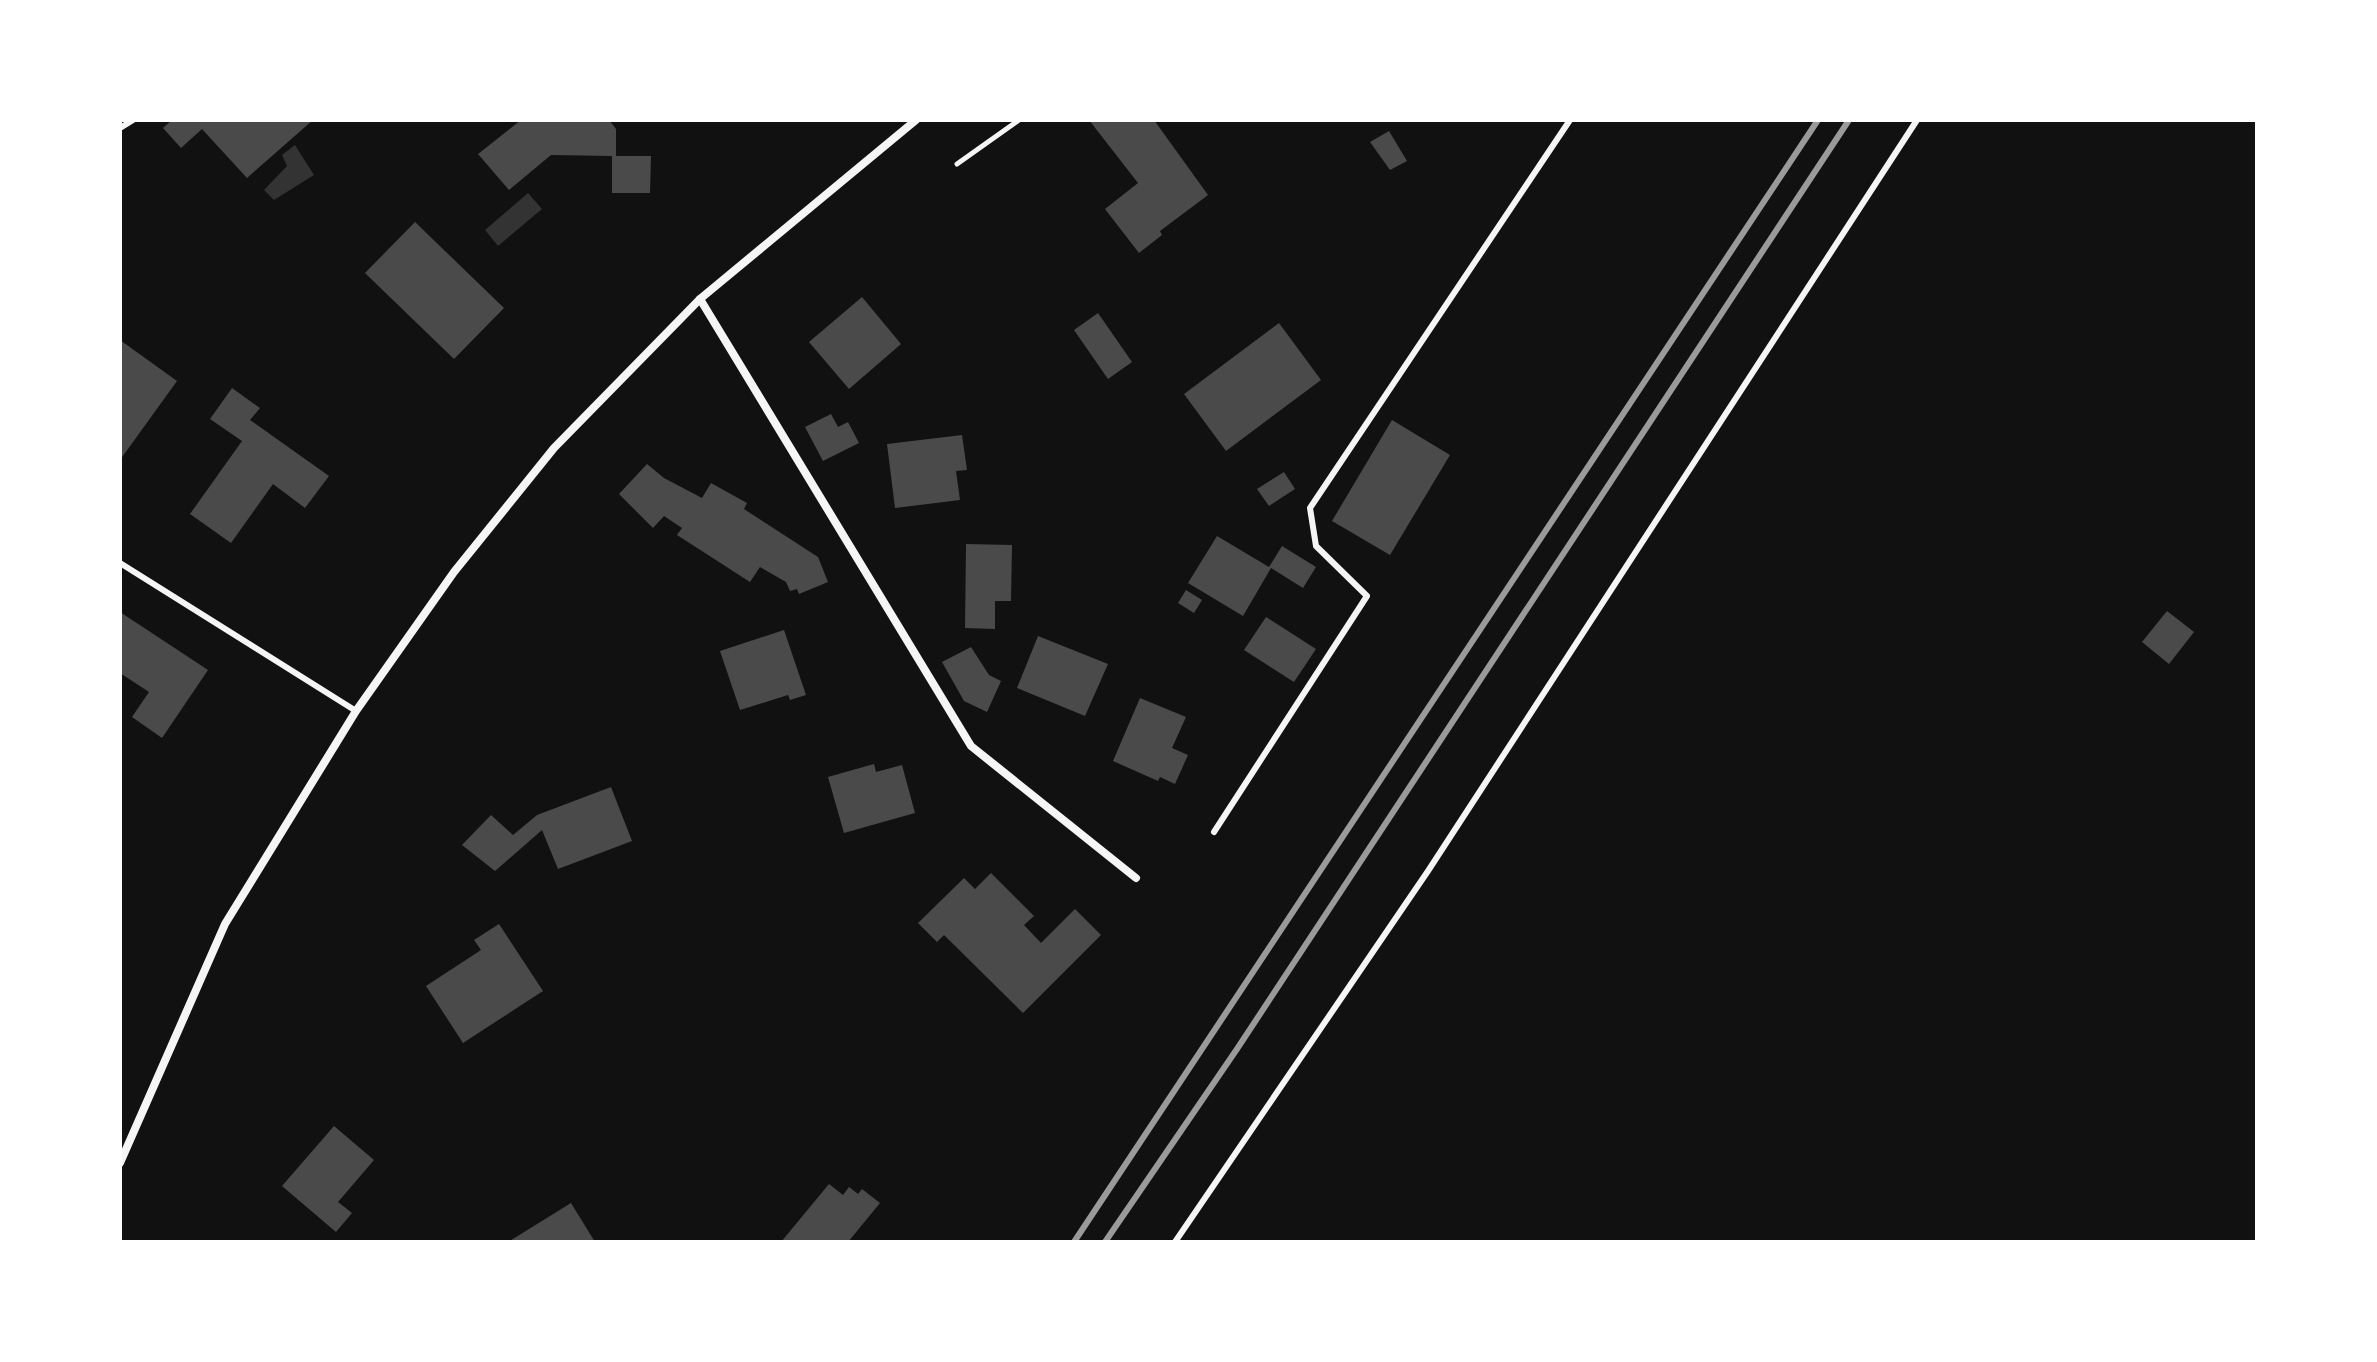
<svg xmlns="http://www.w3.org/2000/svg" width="2377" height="1362" viewBox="0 0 2377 1362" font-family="'Varela Round',sans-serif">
<rect width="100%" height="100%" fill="#111"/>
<!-- water -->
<g fill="#333">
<path d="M295 145 314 175 274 200 264 190 287 166 282 155Z"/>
<path d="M528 193 542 209 498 246 485 230Z"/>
</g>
<!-- building -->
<g fill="#4a4a4a">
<path d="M172 120H313L247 178 202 129 181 148 163 128Z"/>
<path d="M521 120H609L616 129V156H651L650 193H612V156L551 155 509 190 478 154Z"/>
<path d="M1089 120H1154L1208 195 1160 231 1162 235 1139 253 1105 209 1138 183Z"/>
<path d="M1389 131 1407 161 1390 170 1370 142Z"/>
<path d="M415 222 504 308 454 359 365 273Z"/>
<path d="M862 297 901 344 849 389 809 342Z"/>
<path d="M1098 313 1132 362 1108 379 1074 330Z"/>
<path d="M1279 323 1321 380 1226 451 1184 394Z"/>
<path d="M120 340 177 381 120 460Z"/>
<path d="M232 388 260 408 250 420 329 476 305 508 273 484 231 543 190 514 242 441 210 419Z"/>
<path d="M831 414 838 427 848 422 859 443 823 461 805 427Z"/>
<path d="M1392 420 1450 455 1390 555 1332 521Z"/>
<path d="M962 435 967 470 956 471 960 500 895 508 887 444Z"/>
<path d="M647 464 664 478 702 498 711 483 747 503 744 509 818 557 828 582 799 594 797 589 790 591 786 582 760 567 750 582 677 535 682 528 664 516 653 528 619 494Z"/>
<path d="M1284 472 1295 489 1269 506 1257 489Z"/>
<path d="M1217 536 1269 567 1282 546 1316 567 1303 588 1271 568 1243 616 1188 583Z"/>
<path d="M966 544 1012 545 1011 601H995V629L965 628Z"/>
<path d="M1186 590 1202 600 1194 613 1178 603Z"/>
<path d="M2167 611 2194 632 2169 664 2142 642Z"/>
<path d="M120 612 208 670 162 738 132 717 149 692 120 673Z"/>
<path d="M1266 617 1316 649 1294 682 1244 650Z"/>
<path d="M784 630 806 695 790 700 788 695 740 710 720 651Z"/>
<path d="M1038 636 1108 664 1085 716 1017 688Z"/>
<path d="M971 647 989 675 1001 681 987 712 964 701 942 662Z"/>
<path d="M1140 698 1186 717 1172 748 1188 755 1175 784 1160 777 1158 781 1113 761Z"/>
<path d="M874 764 876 772 902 765 915 813 844 833 828 777Z"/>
<path d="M611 787 632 841 558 869 542 830 495 871 462 845 491 815 513 835 537 815Z"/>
<path d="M991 873 1034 916 1024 925 1041 943 1075 909 1101 935 1023 1013 944 935 937 942 918 923 964 878 975 889Z"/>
<path d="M499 924 543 991 463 1043 426 986 481 950 474 940Z"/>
<path d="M334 1126 374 1160 338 1202 352 1213 336 1232 282 1186Z"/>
<path d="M829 1184 843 1195 849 1187 858 1194 862 1189 880 1203 848 1242H781Z"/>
<path d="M571 1203 595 1242H508Z"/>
</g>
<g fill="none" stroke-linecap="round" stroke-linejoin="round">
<!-- path -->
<path stroke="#f5f5f5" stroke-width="5" d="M957 164 1019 120"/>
<!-- service -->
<g stroke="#f5f5f5" stroke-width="6">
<path d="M120 128 133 120"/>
<path d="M120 563 356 711"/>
<path d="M1214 832 1367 596 1316 546 1310 508 1570 120"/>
<path d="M1175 1242 1428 871 1917 120"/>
</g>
<!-- minor -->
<g stroke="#f5f5f5" stroke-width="8">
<path d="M700 299 971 746 1136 878"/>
<path d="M120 1163 225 924 356 711 454 572 554 448 700 299 916 120"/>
</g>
<!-- rail -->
<g stroke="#9a9a9a" stroke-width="6">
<path d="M1074 1242 1818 120"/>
<path d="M1105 1242 1237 1049 1849 120"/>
</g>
</g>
<!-- border -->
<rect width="2377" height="1362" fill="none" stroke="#ffffff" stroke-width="244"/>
</svg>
